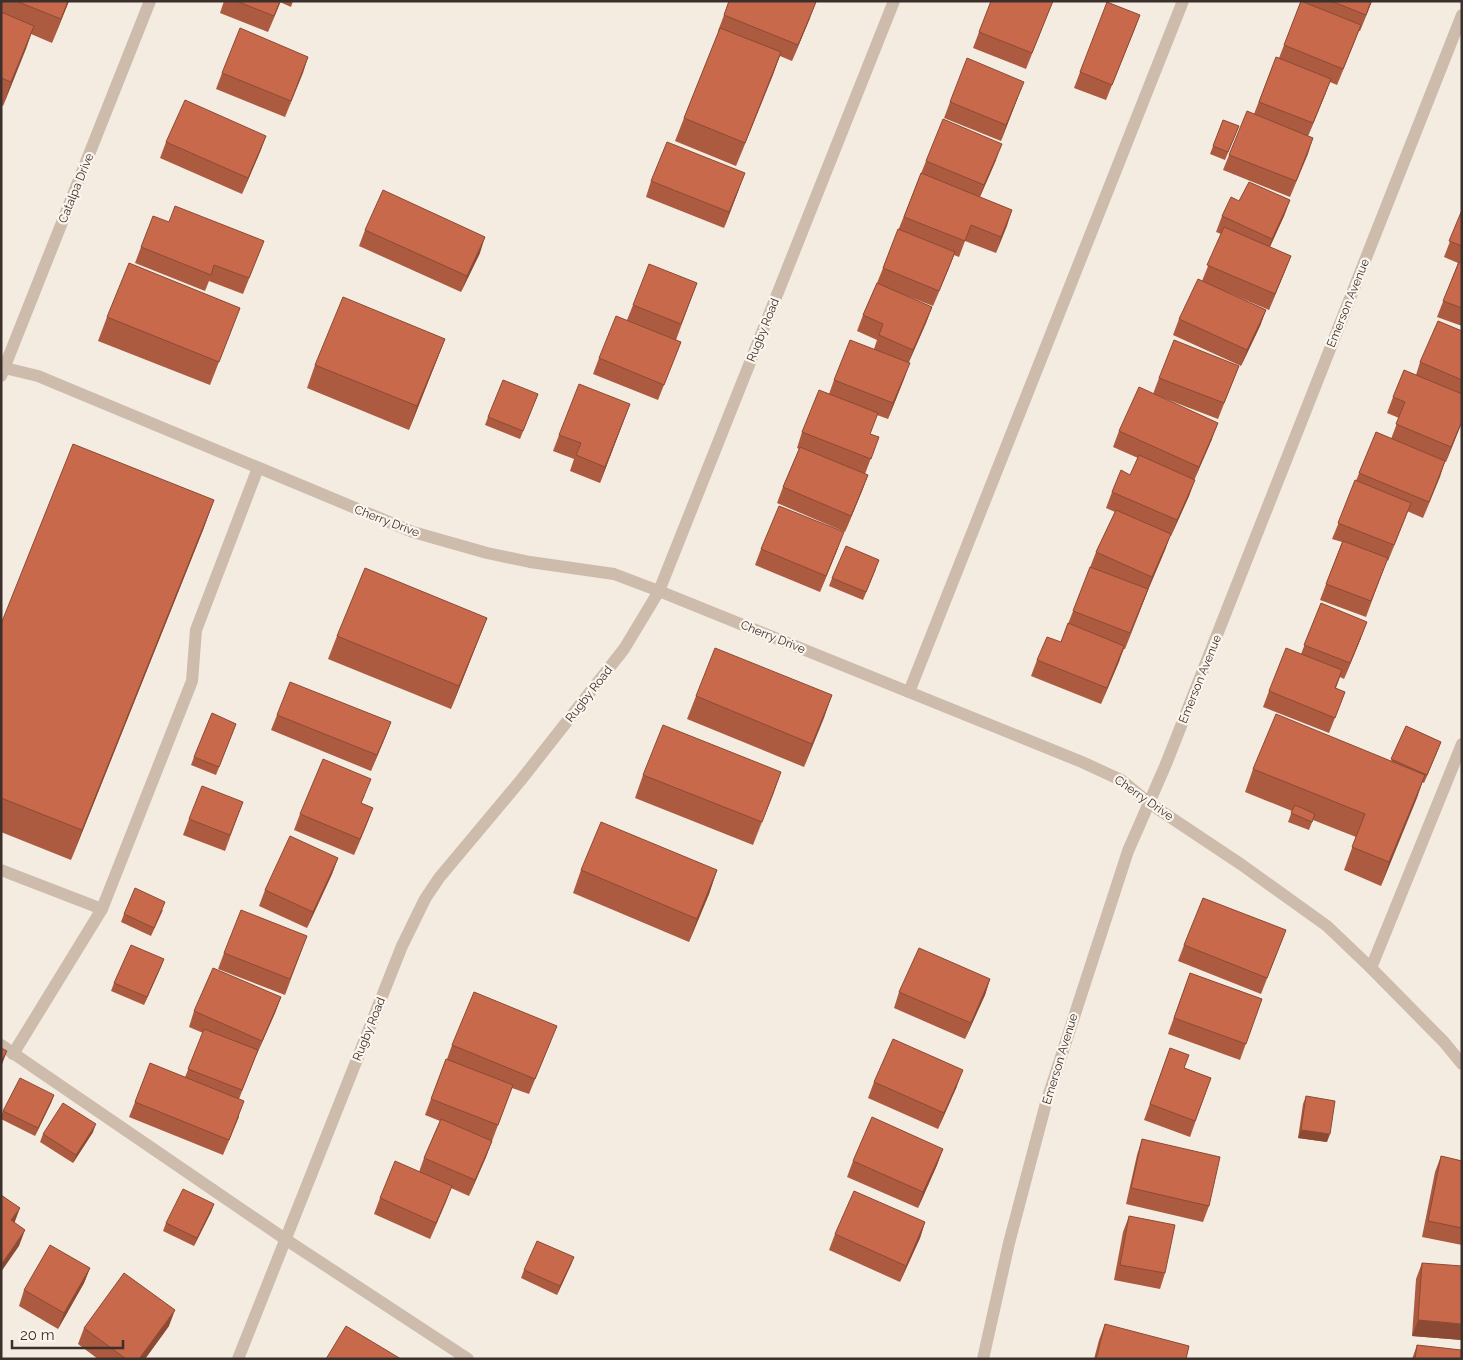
<svg xmlns="http://www.w3.org/2000/svg" width="1463" height="1360" viewBox="0 0 1463 1360" font-family="Raleway,sans-serif">
<rect width="100%" height="100%" fill="#f4ebe1"/>
<g fill="none" stroke-linecap="round" stroke-linejoin="round">
<!-- minor -->
<g stroke="#cdbbac" stroke-width="12">
<path d="M1 367 38 376 413 532 487 553 530 562 614 574 659 591 1082 762 1121 780 1149 803 1242 865 1327 926 1371 968 1444 1042 1462 1064"/>
<path d="M1 376 150 1"/>
<path d="M909 692 1183 1"/>
<path d="M1 870 102 909 192 681 196 630 258 468"/>
<path d="M1371 968 1462 744"/>
<path d="M1 1045 285 1239 468 1359"/>
<path d="M13 1054 102 909"/>
<path d="M238 1359 402 946 425 899 439 878 521 780 624 649 659 591 894 1"/>
<path d="M983 1359 1009 1243 1046 1103 1128 851 1166 764 1462 15"/>
</g>
</g>
<!-- wall -->
<g fill="#ac5a40">
<path d="M1 1H69L52 43 31 34 3 106 1 105Z"/>
<path d="M224 1H293L291 7 280 2 268 32 220 13Z"/>
<path d="M1053 1 1026 69 973 48 979 32Z"/>
<path d="M1301 1H1372L1360 31H1358L1337 85 1330 82 1308 136 1313 138 1290 197 1223 170 1229 155 1254 114 1276 57 1279 58Z"/>
<path d="M724 15 810 18 792 61 780 56 736 166 675 141 684 118 719 32 718 31Z"/>
<path d="M1140 15 1106 100 1074 88 1080 72Z"/>
<path d="M308 57 285 117 216 89 222 73Z"/>
<path d="M1018 97 1001 141 944 118 950 102Z"/>
<path d="M1223 120 1239 126 1225 160 1210 154Z"/>
<path d="M266 136 260 152 242 194 160 158 166 142Z"/>
<path d="M996 160 980 197 1012 210 996 253 965 241 959 257 954 255 933 306 897 292 932 307 926 323 909 362 904 379 888 419 877 415 870 434 879 437 865 474 868 475 862 491 845 532 777 503 783 487 799 449 797 448 802 432 829 394 834 380 874 349 877 340 857 331 863 315 877 283 926 161Z"/>
<path d="M651 181 739 189 724 228 646 197Z"/>
<path d="M1290 200 1284 216 1270 247 1291 256 1285 271 1269 310 1222 290 1266 310 1260 326 1241 366 1173 335 1179 319 1202 281 1221 234 1216 232 1222 216 1239 201Z"/>
<path d="M1462 210V326L1437 317 1458 263 1444 257Z"/>
<path d="M169 222 264 241 243 294 209 281 205 291 135 263 141 247Z"/>
<path d="M365 230 480 253 461 292 359 246Z"/>
<path d="M697 283 676 340 681 342 658 400 593 374 599 358 627 320 633 305Z"/>
<path d="M240 308 210 385 98 341 107 317Z"/>
<path d="M1462 331V422L1446 462H1445L1423 518 1407 511 1388 561 1387 560 1366 617 1320 600 1342 542 1332 539 1376 432 1391 439 1399 418 1387 413 1393 397 1416 375 1420 362Z"/>
<path d="M445 339 436 362 409 430 307 388 315 365Z"/>
<path d="M1239 366 1218 419 1153 394 1159 378Z"/>
<path d="M538 394 520 439 485 425 488 417Z"/>
<path d="M630 404 600 483 570 471 574 459 553 451 559 435Z"/>
<path d="M1119 431 1212 439 1194 480 1189 496 1171 536H1170L1165 550 1148 590 1125 649H1124L1101 704 1031 676 1037 660 1061 642 1096 552 1115 512 1106 508 1112 492 1130 475 1138 458 1113 447Z"/>
<path d="M214 500 203 530 71 860 1 832V624Z"/>
<path d="M838 548 820 592 755 565 761 549Z"/>
<path d="M876 569 863 600 829 586 832 578Z"/>
<path d="M1321 603 1361 638 1344 679 1340 677 1336 688 1345 692 1329 733 1263 707 1269 691 1301 654Z"/>
<path d="M487 618 451 709 328 659 337 636Z"/>
<path d="M832 695 804 767 687 719 696 696Z"/>
<path d="M277 715 391 722 371 771 271 730Z"/>
<path d="M236 724 216 775 191 765 194 757Z"/>
<path d="M1406 726 1441 742 1424 783 1422 782 1381 886 1344 870 1356 837 1313 820 1309 830 1288 822 1292 811 1245 792 1253 769 1391 761Z"/>
<path d="M781 772 753 845 635 798 643 775Z"/>
<path d="M365 795 361 803 373 808 354 855 294 830 300 814Z"/>
<path d="M243 802 225 851 183 835 189 819Z"/>
<path d="M338 858 332 874 307 928 259 906 265 890Z"/>
<path d="M581 870H717L709 894 689 942 573 893Z"/>
<path d="M163 910 151 936 121 922 124 914Z"/>
<path d="M1286 930 1261 994 1178 961 1184 945Z"/>
<path d="M307 936 285 995 218 969 224 953Z"/>
<path d="M164 959 144 1005 111 991 114 983Z"/>
<path d="M1190 973 1262 999 1240 1060 1168 1034Z"/>
<path d="M990 979 985 995 965 1039 894 1008 899 992Z"/>
<path d="M281 997 275 1013 256 1056 239 1099V1117L223 1155 129 1117 135 1102 185 1077 203 1033 189 1027 194 1011Z"/>
<path d="M551 1041 529 1094 512 1088 486 1157 469 1196 451 1188 430 1239 374 1214 380 1198 419 1172 424 1158 440 1121 425 1115 446 1059H447L452 1045Z"/>
<path d="M1170 1048 1185 1068 1211 1078 1190 1137 1144 1120Z"/>
<path d="M874 1082 957 1086 938 1129 868 1098Z"/>
<path d="M54 1095 51 1103 35 1136 1 1119V1116L3 1111Z"/>
<path d="M1306 1096 1327 1142 1298 1138 1303 1104Z"/>
<path d="M93 1132 73 1163 40 1142 43 1134Z"/>
<path d="M1142 1139 1209 1206 1203 1222 1126 1204 1137 1155Z"/>
<path d="M943 1149 937 1165 918 1208 847 1177 853 1161Z"/>
<path d="M1441 1156 1462 1161V1245L1422 1237 1435 1172Z"/>
<path d="M214 1204 211 1212 194 1246 163 1231 166 1223Z"/>
<path d="M1129 1216 1165 1273 1160 1289 1114 1280 1123 1232Z"/>
<path d="M925 1222 920 1238 900 1282 829 1250 835 1234Z"/>
<path d="M574 1257 557 1295 521 1278 524 1270Z"/>
<path d="M1422 1263 1462 1340 1412 1336 1416 1279Z"/>
<path d="M90 1268 84 1283 58 1329 19 1306 24 1290Z"/>
<path d="M1105 1324 1186 1359H1094L1099 1340Z"/>
<path d="M169 1326 145 1359H98L78 1344 84 1328Z"/>
<path d="M1417 1345 1461 1359H1412Z"/>
</g>
<!-- shaded-wall -->
<g fill="#8c4a34">
<path d="M68 1H69L52 43 61 19Z"/>
<path d="M280 1H281L268 32 274 16Z"/>
<path d="M1371 1H1372L1360 31 1366 15Z"/>
<path d="M816 2 810 18 792 61 798 45Z"/>
<path d="M1140 15 1134 31 1106 100Z"/>
<path d="M1361 25 1355 41 1337 85 1343 69Z"/>
<path d="M34 26 26 49 3 106 11 82Z"/>
<path d="M781 52 773 75 736 166 745 143Z"/>
<path d="M308 57 303 73 285 117 291 101Z"/>
<path d="M1331 79 1325 95 1307 139 1313 123Z"/>
<path d="M1024 82 1018 97 1001 141 1006 125Z"/>
<path d="M266 136 260 152 242 194 248 178Z"/>
<path d="M1313 138 1308 154 1290 197 1296 181Z"/>
<path d="M1002 144 996 160 978 201 984 185Z"/>
<path d="M745 173 739 189 724 228 729 212Z"/>
<path d="M1290 200 1284 216 1266 255 1272 239Z"/>
<path d="M1012 210 1007 226 996 253 1001 237Z"/>
<path d="M485 237 480 253 461 292 467 276Z"/>
<path d="M955 252 949 268 933 306 939 291Z"/>
<path d="M1291 256 1285 271 1269 310 1275 294Z"/>
<path d="M932 307 926 323 907 366 913 350Z"/>
<path d="M1266 310 1260 326 1241 366 1247 350Z"/>
<path d="M445 339 436 362 409 430 417 406Z"/>
<path d="M910 363 904 379 888 419 893 403Z"/>
<path d="M630 404 624 420 600 483 605 467Z"/>
<path d="M1462 421V422L1446 462 1451 447Z"/>
<path d="M1218 423 1212 439 1193 483 1199 467Z"/>
<path d="M1445 461 1440 477 1423 518 1429 502Z"/>
<path d="M868 475 862 491 845 532 851 516Z"/>
<path d="M1195 480 1189 496 1171 536 1177 520Z"/>
<path d="M214 500 203 530 71 860 82 830Z"/>
<path d="M1411 503 1405 519 1388 561 1394 545Z"/>
<path d="M844 532 838 548 820 592 826 576Z"/>
<path d="M1171 534 1165 550 1148 590 1125 649 1152 577Z"/>
<path d="M487 618 478 641 451 709 459 686Z"/>
<path d="M1367 622 1361 638 1344 679 1350 663Z"/>
<path d="M1124 646 1119 662 1101 704 1107 688Z"/>
<path d="M832 695 824 718 804 767 812 744Z"/>
<path d="M391 722 385 738 371 771 377 755Z"/>
<path d="M1441 742 1438 750 1424 783 1427 775Z"/>
<path d="M781 772 773 795 753 845 762 822Z"/>
<path d="M1425 775 1417 798 1381 886 1389 862Z"/>
<path d="M373 808 367 824 354 855 360 839Z"/>
<path d="M338 858 332 874 307 928 313 912Z"/>
<path d="M717 870 709 894 689 942 697 919Z"/>
<path d="M164 959 161 967 144 1005 147 997Z"/>
<path d="M990 979 985 995 965 1039 971 1023Z"/>
<path d="M281 997 275 1013 256 1056 262 1041Z"/>
<path d="M7 1051 1 1067V1061Z"/>
<path d="M963 1070 957 1086 938 1129 944 1113Z"/>
<path d="M54 1095 51 1103 35 1136 38 1128Z"/>
<path d="M96 1124 93 1132 73 1163 76 1155Z"/>
<path d="M1301 1130 1330 1134 1327 1142 1298 1138Z"/>
<path d="M492 1141 486 1157 469 1196 475 1180Z"/>
<path d="M943 1149 937 1165 918 1208 923 1192Z"/>
<path d="M452 1186 446 1202 430 1239 436 1223Z"/>
<path d="M214 1204 211 1212 194 1246 197 1238Z"/>
<path d="M20 1208 14 1224 11 1220Z"/>
<path d="M925 1222 920 1238 900 1282 906 1266Z"/>
<path d="M25 1230 19 1246 1 1272V1265Z"/>
<path d="M574 1257 571 1265 557 1295 560 1286Z"/>
<path d="M90 1268 84 1283 58 1329 64 1313Z"/>
<path d="M175 1310 169 1326 145 1359H139Z"/>
<path d="M1418 1320 1462 1324V1340L1412 1336Z"/>
</g>
<!-- building -->
<g fill="#c8694b" stroke="#8c4a34">
<path d="M16 1H68L61 19Z"/>
<path d="M236 1H280L274 16Z"/>
<path d="M729 1H814L816 2 798 45 724 15Z"/>
<path d="M991 1H1053L1032 53 979 32Z"/>
<path d="M1301 1 1361 25 1343 69 1284 45Z"/>
<path d="M1331 1H1371L1366 15Z"/>
<path d="M1107 2 1140 15 1112 85 1080 72Z"/>
<path d="M1 12 34 26 11 82 1 78Z"/>
<path d="M240 28 308 57 291 101 222 73Z"/>
<path d="M720 28 781 52 745 143 684 118Z"/>
<path d="M1276 57 1331 79 1313 123 1259 102Z"/>
<path d="M967 58 1024 82 1006 125 950 102Z"/>
<path d="M185 100 266 136 248 178 166 142Z"/>
<path d="M1247 111 1313 138 1296 181 1229 155Z"/>
<path d="M943 119 1002 144 984 185 926 161Z"/>
<path d="M1223 120 1239 126 1228 152 1213 146Z"/>
<path d="M667 142 745 173 729 212 651 181Z"/>
<path d="M921 173 1012 210 1001 237 971 225 965 241 904 217Z"/>
<path d="M1249 182 1290 200 1272 239 1222 216 1231 197 1239 201Z"/>
<path d="M383 190 485 237 467 276 365 230Z"/>
<path d="M175 206 264 241 249 278 214 265 211 275 141 247 153 216 169 222Z"/>
<path d="M1462 210V246L1449 241Z"/>
<path d="M1224 227 1291 256 1275 294 1207 265Z"/>
<path d="M898 229 955 252 939 291 883 268Z"/>
<path d="M1459 262 1462 263V308L1443 301Z"/>
<path d="M129 263 240 308 219 362 107 317Z"/>
<path d="M649 264 697 283 681 324 633 305Z"/>
<path d="M1198 279 1266 310 1247 350 1179 319Z"/>
<path d="M877 283 932 307 913 350 879 335 883 324 863 315Z"/>
<path d="M343 297 445 339 417 406 315 365Z"/>
<path d="M616 316 681 342 664 385 599 358Z"/>
<path d="M1438 321 1462 331V380L1420 362Z"/>
<path d="M850 340 910 363 893 403 834 380Z"/>
<path d="M1174 340 1239 366 1224 403 1159 378Z"/>
<path d="M1404 370 1462 394V421L1451 447 1396 424 1405 402 1393 397Z"/>
<path d="M503 380 538 394 523 431 488 417Z"/>
<path d="M579 384 630 404 605 467 576 455 581 443 559 435Z"/>
<path d="M1139 387 1218 423 1199 467 1119 431Z"/>
<path d="M819 390 878 413 870 434 879 437 871 459 802 432Z"/>
<path d="M1376 432 1445 461 1429 502 1359 473Z"/>
<path d="M73 444 214 500 82 830 1 798V624Z"/>
<path d="M800 447 868 475 851 516 783 487Z"/>
<path d="M1139 455 1195 480 1177 520 1112 492 1121 470 1130 475Z"/>
<path d="M1355 480 1411 503 1394 545 1338 523Z"/>
<path d="M779 506 844 532 826 576 761 549Z"/>
<path d="M1116 510 1171 534 1152 577 1096 552Z"/>
<path d="M1343 541 1388 558 1371 601 1326 584Z"/>
<path d="M846 546 879 560 866 592 832 578Z"/>
<path d="M1090 567 1148 589 1130 633 1073 611Z"/>
<path d="M365 568 487 618 459 686 337 636Z"/>
<path d="M1321 603 1367 622 1350 663 1304 645Z"/>
<path d="M1068 623 1124 646 1107 688 1037 660 1047 637 1061 642Z"/>
<path d="M715 648 832 695 812 744 696 696Z"/>
<path d="M1286 648 1342 670 1335 688 1345 692 1335 718 1269 691Z"/>
<path d="M290 682 391 722 377 755 277 715Z"/>
<path d="M212 713 236 724 219 767 194 757Z"/>
<path d="M1276 714 1425 775 1389 862 1352 847 1365 814 1253 769Z"/>
<path d="M663 725 781 772 762 822 643 775Z"/>
<path d="M1406 726 1441 742 1427 775 1391 759Z"/>
<path d="M323 759 371 779 361 803 373 808 360 839 300 814Z"/>
<path d="M202 786 243 802 230 835 189 819Z"/>
<path d="M1295 805 1315 814 1312 822 1291 813Z"/>
<path d="M601 822 717 870 697 919 581 870Z"/>
<path d="M290 836 338 858 313 912 265 890Z"/>
<path d="M135 888 165 902 154 928 124 914Z"/>
<path d="M1203 898 1286 930 1267 978 1184 945Z"/>
<path d="M241 910 307 936 290 979 224 953Z"/>
<path d="M131 945 164 959 147 997 114 983Z"/>
<path d="M919 948 990 979 971 1023 899 992Z"/>
<path d="M213 968 281 997 262 1041 194 1011Z"/>
<path d="M1190 973 1262 999 1246 1044 1174 1018Z"/>
<path d="M474 992 557 1026 535 1079 452 1045Z"/>
<path d="M204 1029 258 1050 242 1090 188 1069Z"/>
<path d="M893 1039 963 1070 944 1113 874 1082Z"/>
<path d="M1 1048 7 1051 1 1061Z"/>
<path d="M1170 1048 1189 1055 1184 1068 1211 1078 1195 1121 1150 1104Z"/>
<path d="M446 1059 513 1085 498 1125 431 1099Z"/>
<path d="M150 1063 244 1101 229 1140 135 1102Z"/>
<path d="M20 1078 54 1095 38 1128 3 1111Z"/>
<path d="M1306 1096 1335 1101 1330 1134 1301 1130Z"/>
<path d="M63 1103 96 1124 76 1155 43 1134Z"/>
<path d="M872 1117 943 1149 923 1192 853 1161Z"/>
<path d="M441 1119 492 1141 475 1180 424 1158Z"/>
<path d="M1142 1139 1220 1157 1209 1206 1131 1188Z"/>
<path d="M1441 1156 1462 1161V1228L1428 1221Z"/>
<path d="M395 1161 452 1186 436 1223 380 1198Z"/>
<path d="M183 1189 214 1204 197 1238 166 1223Z"/>
<path d="M854 1191 925 1222 906 1266 835 1234Z"/>
<path d="M1 1195 20 1208 11 1220 25 1230 1 1265Z"/>
<path d="M1129 1216 1175 1225 1165 1273 1120 1265Z"/>
<path d="M537 1241 574 1257 560 1286 524 1270Z"/>
<path d="M50 1245 90 1268 64 1313 24 1290Z"/>
<path d="M1422 1263 1462 1266V1324L1418 1320Z"/>
<path d="M124 1273 175 1310 139 1359H126L84 1328Z"/>
<path d="M1105 1324 1189 1346 1186 1359H1096Z"/>
<path d="M346 1326 401 1359H326Z"/>
<path d="M1417 1345 1461 1350V1359H1415Z"/>
</g>
<g text-anchor="middle" dominant-baseline="central" stroke-width="4.5" stroke-linejoin="round" paint-order="stroke">
<!-- street labels -->
<g font-size="12" fill="#3b302b" stroke="#fbf5ee">
<text transform="translate(76 188) rotate(-68)">Catalpa Drive</text>
<text transform="translate(1348 303) rotate(-68)">Emerson Avenue</text>
<text transform="translate(763 330) rotate(-68)">Rugby Road</text>
<text transform="translate(387 521) rotate(21)">Cherry Drive</text>
<text transform="translate(773 637) rotate(22)">Cherry Drive</text>
<text transform="translate(1200 679) rotate(-68)">Emerson Avenue</text>
<text transform="translate(589 694) rotate(-52)">Rugby Road</text>
<text transform="translate(1144 798) rotate(35)">Cherry Drive</text>
<text transform="translate(369 1029) rotate(-68)">Rugby Road</text>
<text transform="translate(1060 1059) rotate(-73)">Emerson Avenue</text>
</g>
</g>
<!-- border -->
<rect width="1463" height="1360" fill="none" stroke="#3b302b" stroke-width="5"/>
<!-- scale -->
<path d="M12 1340v8h111v-8" fill="none" stroke="#3b302b" stroke-width="2.5"/>
<text x="20" y="1340" font-size="15" fill="#3b302b" stroke="#fbf5ee" stroke-width="4" paint-order="stroke">20 m</text>
</svg>
